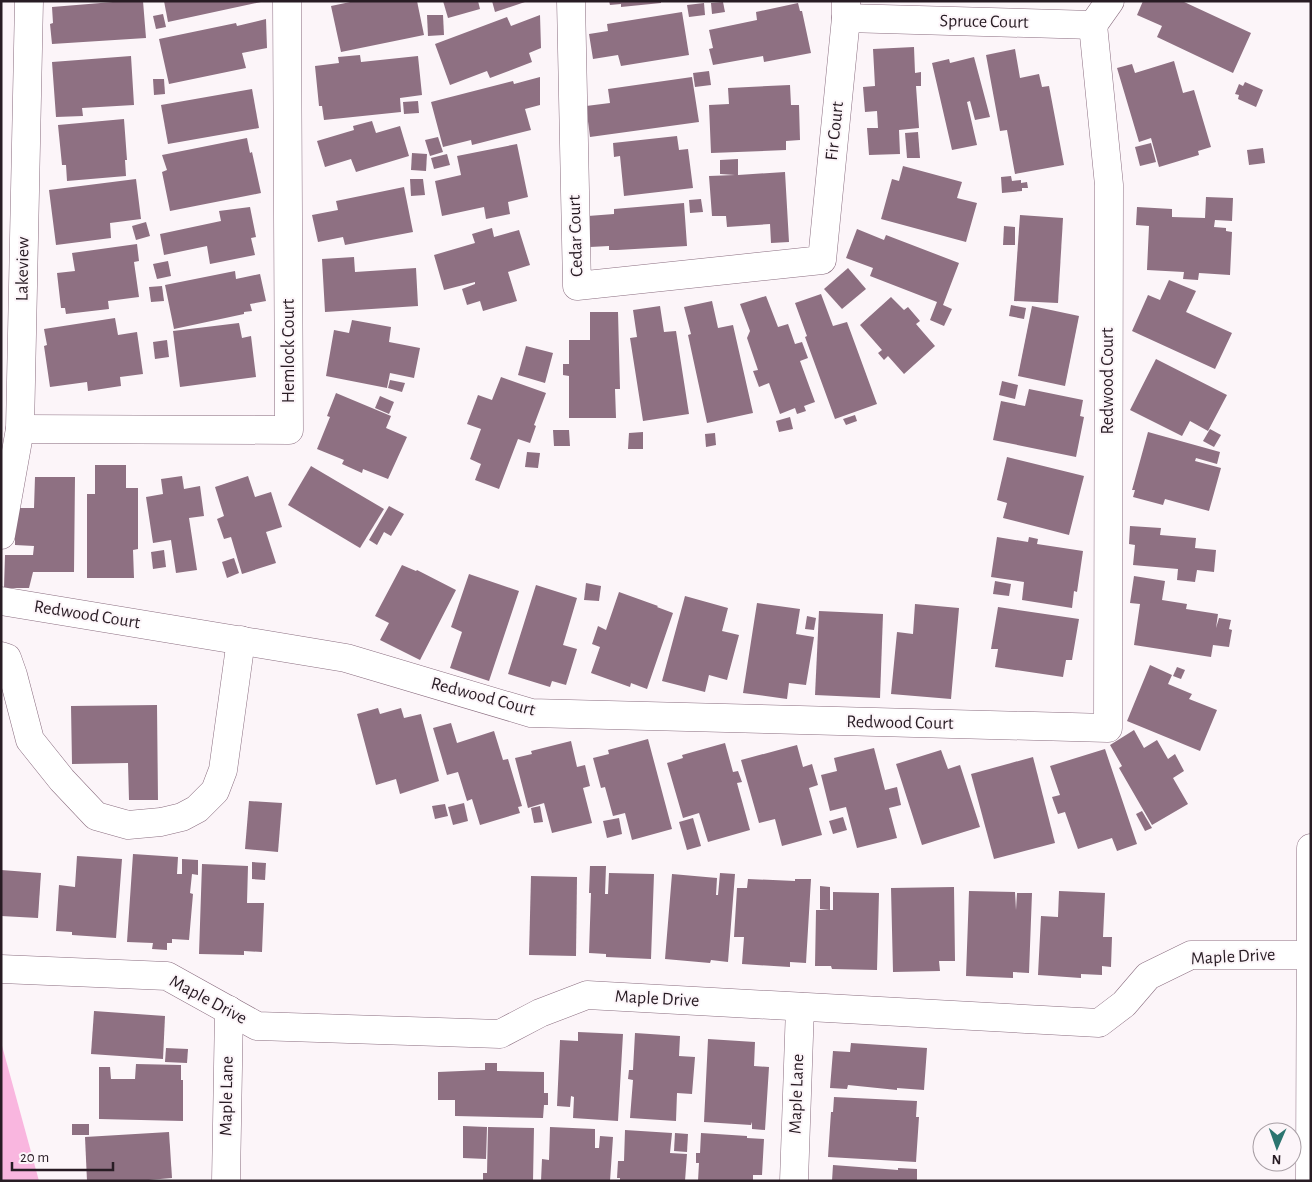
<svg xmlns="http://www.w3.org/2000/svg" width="1312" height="1182" viewBox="0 0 1312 1182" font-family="'Alegreya Sans',sans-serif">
<rect width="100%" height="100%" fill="#fcf5f9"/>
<!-- green -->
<path fill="#f9b6df" d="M1 1042 39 1181H1Z"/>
<!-- building -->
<g fill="#8e7082">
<path d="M125 1H143L146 38 52 44 50 24 53 23 52 7Z"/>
<path d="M164 1H261V2L168 22Z"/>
<path d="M355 1H417L424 35 341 52 331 6Z"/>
<path d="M443 1H478L480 9 448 18Z"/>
<path d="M492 1H525V2L495 12Z"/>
<path d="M609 1H661V3L621 7V4L610 5Z"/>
<path d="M1143 1H1182L1251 33 1233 73 1157 37 1162 26 1137 15Z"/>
<path d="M723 2 725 12 712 14 711 3Z"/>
<path d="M704 3 705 15 689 17 687 5Z"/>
<path d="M798 3 800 11H802L811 53 764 62 763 56 713 65 709 49 713 48 709 30 757 20 756 12Z"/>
<path d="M682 12 689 55 621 66 618 55 593 59 589 34 608 31 607 24Z"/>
<path d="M163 14 166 27 156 29 153 16Z"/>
<path d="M427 15H443L444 35 428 36Z"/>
<path d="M540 15 541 48 529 53 532 62 490 78 487 71 450 85 435 44 507 17 511 26Z"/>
<path d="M266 19 267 48 242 53 246 68 169 84 159 39 236 23 237 26Z"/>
<path d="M914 47 915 73 921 72V86H916L919 128 899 130 900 154 869 155 867 128H878L877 111 865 112 863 87 875 86 873 49Z"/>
<path d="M1015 49 1020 78 1039 74 1042 87 1049 86 1064 165 1015 174 1007 130 1000 131 986 55Z"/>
<path d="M360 55 361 62 418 56 422 95 400 98 401 112 324 120 322 106H319L315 66 339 63 338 57Z"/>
<path d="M131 56 134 105 82 108 83 116 56 117 52 62Z"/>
<path d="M974 57 990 117 975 120 970 101 967 102 977 145 952 150 932 63 949 59 950 63Z"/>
<path d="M1174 61 1183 93 1194 90 1211 147 1198 151 1199 155 1159 167 1151 138 1139 142 1117 68 1132 64 1135 73Z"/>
<path d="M709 71 711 85 695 87 693 73Z"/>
<path d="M540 77V105L525 109 531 130 472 145 471 140 443 147 431 102 513 81 514 84Z"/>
<path d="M692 77 699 122 590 137 586 106 610 103 608 89Z"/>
<path d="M153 79H164L165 94 154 95Z"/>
<path d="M1245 82 1263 90 1256 107 1238 99 1239 95 1235 94 1239 84 1243 86Z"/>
<path d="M790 85 791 105H799L800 140 786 141V150L711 153 709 105 729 104 728 88Z"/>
<path d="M252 89 259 128 168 144 161 105Z"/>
<path d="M418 101 419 113 404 114 403 102Z"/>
<path d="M124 119 127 160H125L126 176 67 181 66 165H62L58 125Z"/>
<path d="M372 121 376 133 400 126 409 156 356 172 351 159 325 167 317 141 354 130 353 126Z"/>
<path d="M918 132 920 158H907L905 133Z"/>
<path d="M677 136 679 150 688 149 693 188 624 196 620 156 614 157 613 143Z"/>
<path d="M438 137 443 152 430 156 425 140Z"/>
<path d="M247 138 250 153 252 152 261 193 170 211 162 172 167 170 162 155Z"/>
<path d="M1151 143 1156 162 1140 166 1135 147Z"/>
<path d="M517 144 528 197 508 202 510 214 486 219 484 207 442 216 435 181 461 175 457 156Z"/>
<path d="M1263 148 1265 163 1249 165 1247 150Z"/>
<path d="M412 153 427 154 426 171 411 170Z"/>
<path d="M447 154 450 165 434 169 431 158Z"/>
<path d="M738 159V175L785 172 789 242 771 243 770 224 727 227 726 216H712L709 176 735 175 720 174V160Z"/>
<path d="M903 166 962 182 957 198 977 203 966 242 881 219 892 179 899 181Z"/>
<path d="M1011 176 1012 181 1021 180V183L1027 182 1028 188H1022V191L1002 193 1001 177Z"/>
<path d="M136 179 141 219 110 223 111 238 56 245 49 190Z"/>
<path d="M410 179H423L425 195 411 196Z"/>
<path d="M404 187 413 232 345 245 343 237 318 242 312 215 338 210 336 201Z"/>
<path d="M1206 197 1233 198 1232 221 1215 220 1214 227 1226 228V231L1232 232 1230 275 1199 273 1198 280 1183 279 1184 272 1147 270 1149 226 1136 225 1137 207 1172 209V217L1205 218Z"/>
<path d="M701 199 703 212 690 213 689 200Z"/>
<path d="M684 203 687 246 617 250H609V246L590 247 588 216 614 214V209Z"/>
<path d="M250 207 256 237 251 238 255 255 210 264 207 246 164 255 160 234 221 221 219 211Z"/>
<path d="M1020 215 1063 218 1058 303 1014 301Z"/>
<path d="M146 222 150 236 136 240 132 226Z"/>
<path d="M1004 226 1015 227V245H1003Z"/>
<path d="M492 228 494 237 519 230 530 265 508 272 517 301 483 311 480 301 467 305 462 289 475 284V282L444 290 434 255 475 243 472 234Z"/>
<path d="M857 229 884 240 886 235 959 263 943 305 952 309 944 326 930 320 937 302 870 276 873 268 846 258Z"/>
<path d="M137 244 139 261 134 262 139 297 108 301 109 309 66 314 65 308H61L57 273 75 271 72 253Z"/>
<path d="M354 257 355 272 416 268 418 306 325 312 322 259Z"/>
<path d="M168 261 171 276 157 279 153 264Z"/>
<path d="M848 268 866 289 842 309 824 289Z"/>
<path d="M235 271 236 279 260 274 266 301 250 304 252 311 244 312V314L174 329 165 285Z"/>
<path d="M1169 280 1196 291 1186 312 1232 333 1215 369 1132 331 1148 295 1160 300Z"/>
<path d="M162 286 164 301 151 302 149 287Z"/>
<path d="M821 294 833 326 847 322 877 404 835 419 805 337 807 336 795 303Z"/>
<path d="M766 296 778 327 788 324 795 344 802 342 808 358 800 361 815 402 804 406 806 411 797 414 795 408 780 414 769 383 759 387 753 371 758 370 747 338 750 331 740 304Z"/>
<path d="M891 297 904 310 908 307 920 321 916 324 935 346 904 374 888 356 884 360 878 353 882 350 860 325Z"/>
<path d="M712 301 718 328 733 325 753 413 707 423 688 335 691 334 684 307Z"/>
<path d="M1011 305 1026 308 1024 319 1009 316Z"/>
<path d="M660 306 664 332 676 331 689 414 643 421 630 338 637 337 633 310Z"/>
<path d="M1032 306 1079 316 1065 386 1018 376Z"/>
<path d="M590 312H618L620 389H615L616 418H569V376L563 375V364H569V340H590Z"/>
<path d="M115 318 118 335 137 332 143 374 120 377 121 386 88 391 87 382 50 387 44 346 47 345 44 329Z"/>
<path d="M352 320 391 327 389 342 420 348 414 378 390 373 387 388 326 376 334 330 349 333Z"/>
<path d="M239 323 242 338 251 336 256 377 180 387 173 331Z"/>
<path d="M167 340 169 357 155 359 153 342Z"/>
<path d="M526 346 553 353 545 383 518 375Z"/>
<path d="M1156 359 1227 395 1208 431 1190 421 1182 436 1130 410Z"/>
<path d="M501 377 546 393 534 425 536 426 530 443 518 439 499 489 475 480 481 464 470 459 481 429 467 424 478 395 492 400Z"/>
<path d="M390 380 405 383 402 392 388 388Z"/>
<path d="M1002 381 1018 385 1015 399 999 395Z"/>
<path d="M1029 389 1083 400 1080 416 1084 417 1076 457 993 440 1001 401 1025 406Z"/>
<path d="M336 393 391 416 386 428 407 437 388 479 363 469 362 473 342 464 344 460 317 449 330 417 327 416Z"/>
<path d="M380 396 394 402 389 414 375 408Z"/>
<path d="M855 415 857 421 846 425 843 419Z"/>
<path d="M790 417 793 429 779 432 776 421Z"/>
<path d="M1210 429 1221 435 1214 447 1203 441Z"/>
<path d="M553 430H569L570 446H554Z"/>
<path d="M643 432V449H628L629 433Z"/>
<path d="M1148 432 1220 452 1217 464 1196 458 1195 461 1221 468 1209 511 1165 499 1163 505 1133 497 1135 490H1132Z"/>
<path d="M715 433 716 445 706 447 705 434Z"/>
<path d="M527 452 540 453 538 468 525 467Z"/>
<path d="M1007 457 1084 476 1069 535 1003 518 1007 503 997 500Z"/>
<path d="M95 465H126V488H138V549L133 550 134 578H87V494H95Z"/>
<path d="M311 466 384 509 360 548 288 505Z"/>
<path d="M182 476 184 489 200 486 204 516 189 518 197 570 176 573 171 540 153 543 146 497 163 494 161 479Z"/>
<path d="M248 476 255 497 271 492 282 527 266 532 276 563 242 574 231 537 224 539 217 519 224 516 215 487Z"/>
<path d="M35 477H75L74 572H33L29 588H4L5 555H33L34 546 15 545V508H34Z"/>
<path d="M389 506 404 514 391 536 384 532 377 545 369 540Z"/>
<path d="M1130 526 1161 528 1160 535 1196 538 1195 548 1216 550 1214 572 1197 570 1195 582 1177 580 1178 569 1133 565 1135 545 1129 544Z"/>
<path d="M997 537 1028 542 1029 537 1038 539 1037 544 1083 551 1077 592 1074 591 1072 608 1022 600 1024 582 991 577Z"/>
<path d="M164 550 166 567 153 569 151 552Z"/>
<path d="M234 558 239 573 227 578 222 562Z"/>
<path d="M402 565 416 571 417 570 456 590 420 660 380 640 389 623 375 616Z"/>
<path d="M469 574 519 591 489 681 450 668 462 632 451 627Z"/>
<path d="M1134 576 1165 581 1162 600 1187 604 1186 609 1218 614 1216 628 1219 618 1231 620 1229 629 1232 630 1229 647 1213 645 1211 657 1134 645 1140 604 1130 603Z"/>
<path d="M995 581 1011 584 1009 596 993 594Z"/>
<path d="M586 583 601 586 599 601 584 600Z"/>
<path d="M536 585 577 598 563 645 577 649 566 685 552 681 550 687 508 674Z"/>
<path d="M619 592 658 606 657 607 673 613 647 689 631 683 630 687 591 673 600 647 592 644 598 626 606 630Z"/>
<path d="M685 596 728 608 722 631 739 635 727 680 709 675 705 692 662 681Z"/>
<path d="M757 603 800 609 796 634 814 637 806 685 789 683 787 699 743 693Z"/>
<path d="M915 604 959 608 951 699 891 694 897 632 913 634Z"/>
<path d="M998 607 1079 619 1072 660H1066L1063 677 995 667 998 649H991Z"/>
<path d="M819 611 883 614 880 698 815 695Z"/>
<path d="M807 616 816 618 814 630 805 629Z"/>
<path d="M1150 665 1172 675 1168 684 1192 694 1189 699 1217 710 1200 751 1127 721Z"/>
<path d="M1177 667 1185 670 1181 679 1173 676Z"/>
<path d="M157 705 158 800H129L128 763 72 764 71 706Z"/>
<path d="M378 708 380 714 401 708 404 718 421 714 439 781 400 794 396 779 376 785 357 714Z"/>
<path d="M451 723 457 743 494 731 503 760 508 759 522 806 518 807 520 813 480 825 472 799 467 801 458 772 447 775 433 728Z"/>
<path d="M1134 730 1144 748 1157 740 1168 759 1175 754 1184 771 1173 778 1188 804 1152 825 1119 768 1122 766 1110 745Z"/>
<path d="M648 739 672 829 632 840 625 813 613 816 605 787 601 788 593 758 609 754 608 750Z"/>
<path d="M571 741 577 767 585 765 590 786 583 788 592 823 552 833 544 803 528 808 515 758 532 754 531 751Z"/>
<path d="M725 743 733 772 738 771 742 782 737 783 750 830 708 842 699 813 683 818 667 763 683 758 682 755Z"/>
<path d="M797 745 803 767 812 764 818 785 809 788 822 835 782 846 775 819 759 823 741 760Z"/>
<path d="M874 748 885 790 897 787 901 805 889 808 897 838 857 848 846 807 830 811 821 775 837 771 834 758Z"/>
<path d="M1105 749 1137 844 1117 851 1112 838 1078 849 1065 812 1058 814 1052 797 1060 795 1050 766Z"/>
<path d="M941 750 948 769 960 765 980 827 922 845 896 764Z"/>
<path d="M1033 757 1055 843 994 859 971 774Z"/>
<path d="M249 801 282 803 278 852 245 849Z"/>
<path d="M464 803 468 821 453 825 448 807Z"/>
<path d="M445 804 448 816 435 819 432 806Z"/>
<path d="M540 806 543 822 534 823 531 808Z"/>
<path d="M1142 811 1152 828 1145 831 1136 814Z"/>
<path d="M843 817 847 830 833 834 829 821Z"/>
<path d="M619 818 622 834 607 838 603 821Z"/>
<path d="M693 818 701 846 687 850 679 822Z"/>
<path d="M133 854 178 857 177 874H182V859L198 860V875L192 874 190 893 193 894 189 940 172 939V943H167V950L152 949 153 943 127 942Z"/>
<path d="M77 856 122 859 116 938 72 935V932L56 931 59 885 75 887Z"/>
<path d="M252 862 266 863 265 880 252 879Z"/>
<path d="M202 864 248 866 247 903H264L262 952 244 951V955L199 954Z"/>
<path d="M590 866H606L605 894H608L609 873 654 874 651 959 606 957V954L589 953 591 893H589Z"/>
<path d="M1 870 41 873 38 918 1 916Z"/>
<path d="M720 873 735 874 728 962 711 960 710 963 665 959 672 874 717 878 716 895H718Z"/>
<path d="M531 876 577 877 576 956 529 955Z"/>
<path d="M748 879 795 881V879H811L806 963 790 962V967L742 964 744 937H734L737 888H747Z"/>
<path d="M820 886 830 887V910L820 909Z"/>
<path d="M954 887 955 961H939L940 971 893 972 891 888Z"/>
<path d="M969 891 1015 892 1016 910 1017 893H1032L1029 973 1013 972V978L966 976Z"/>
<path d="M1059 891 1105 893 1103 937H1112L1111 967 1102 966V975L1081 974V978L1038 975 1041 916 1058 917Z"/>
<path d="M833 892 879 893 877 970 832 969 831 966H815L816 910H833Z"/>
<path d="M94 1011 165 1016 163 1059 91 1054Z"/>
<path d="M578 1032 623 1034 618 1121 573 1118 574 1097 571 1096 570 1107 557 1106 560 1040 578 1041Z"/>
<path d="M635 1033 680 1036 679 1056 695 1057 692 1094 677 1093 676 1121 630 1118 633 1080 628 1079 629 1070H633Z"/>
<path d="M708 1039 755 1042 754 1066 769 1067 765 1130 752 1129V1122L751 1125 704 1122Z"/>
<path d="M851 1043 927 1048 924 1090 897 1088V1090L848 1085 847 1089 830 1088 833 1051 850 1052Z"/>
<path d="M166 1048 188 1049 187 1063 165 1062Z"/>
<path d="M485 1063H497V1071L544 1072V1093H548V1105H544L543 1118 455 1116V1100H438V1072L485 1070Z"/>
<path d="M136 1064 181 1065V1080H183V1121L99 1119V1067H110L111 1079H135Z"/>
<path d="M834 1097 917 1101 916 1117H919L916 1162 828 1157 831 1112H833Z"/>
<rect x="72" y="1124" width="17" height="11"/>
<path d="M463 1126 487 1127 486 1159 463 1158Z"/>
<path d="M488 1127 534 1128 533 1181H483V1173H487Z"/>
<path d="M550 1127 595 1129V1148H599L600 1136 613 1137 610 1181H541L542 1159 549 1160Z"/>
<path d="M625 1130 672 1133 670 1153 687 1154 685 1181H620V1178H617L618 1161H624Z"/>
<path d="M169 1132 172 1178 137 1181H87L85 1137Z"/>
<path d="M675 1133 688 1134 687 1152 674 1151Z"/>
<path d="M701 1133 747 1136V1138L764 1139 762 1175H753V1181H698L699 1163H696V1153H700Z"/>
<path d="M833 1165 898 1170V1168L917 1169V1181H832Z"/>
</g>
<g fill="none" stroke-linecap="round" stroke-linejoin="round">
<!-- minor casing -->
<g stroke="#8b6e80" stroke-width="29">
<g id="minor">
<path d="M571 1 577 286 822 260 846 18V1"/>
<path d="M846 18 1093 25"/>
<path d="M1093 25 1110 1"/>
<path d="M20 429 289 430 287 1"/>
<path d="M1 535 20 429 29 1"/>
<path d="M1 601 346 658 531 713 1108 728 1109 185 1093 25"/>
<path d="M1 656 7 658 13 675 30 740 62 780 96 816 128 825 161 822 182 817 197 809 215 791 223 770 241 640"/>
<path d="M1 969 167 976 257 1026 500 1034 540 1013 587 995 1099 1023 1124 1004 1148 976 1191 955H1311"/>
<path d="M226 1181 229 1010"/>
<path d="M794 1181 800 1007"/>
<path d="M1310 1181 1311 848"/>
</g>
</g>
<!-- minor -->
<use href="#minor" stroke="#fff" stroke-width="28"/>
</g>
<g text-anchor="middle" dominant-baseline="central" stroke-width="4" stroke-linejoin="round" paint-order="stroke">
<!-- street labels -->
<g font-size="18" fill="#281c24" stroke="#fcf5f9">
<text transform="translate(984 22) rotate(1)">Spruce Court</text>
<text transform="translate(835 131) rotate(-84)">Fir Court</text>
<text transform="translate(576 236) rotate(-92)">Cedar Court</text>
<text transform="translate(23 269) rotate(-89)">Lakeview</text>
<text transform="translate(289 351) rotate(-90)">Hemlock Court</text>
<text transform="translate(1108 381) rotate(-90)">Redwood Court</text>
<text transform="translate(87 615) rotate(9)">Redwood Court</text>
<text transform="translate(483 697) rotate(15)">Redwood Court</text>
<text transform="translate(900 723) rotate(1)">Redwood Court</text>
<text transform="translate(1233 957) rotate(-3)">Maple Drive</text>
<text transform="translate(657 999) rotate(3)">Maple Drive</text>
<text transform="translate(208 1000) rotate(28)">Maple Drive</text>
<text transform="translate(797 1094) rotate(-88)">Maple Lane</text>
<text transform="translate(227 1096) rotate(-89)">Maple Lane</text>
</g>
</g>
<!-- border -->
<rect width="1312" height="1182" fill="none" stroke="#281c24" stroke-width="5"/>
<!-- north arrow -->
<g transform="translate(1277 1147) rotate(182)"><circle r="24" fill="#fcf5f9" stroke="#a79ea4"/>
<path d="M0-4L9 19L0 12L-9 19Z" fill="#2c7570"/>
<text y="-8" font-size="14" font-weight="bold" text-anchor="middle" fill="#281c24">N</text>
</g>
<!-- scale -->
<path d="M12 1162v8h101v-8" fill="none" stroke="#281c24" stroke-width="2.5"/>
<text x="20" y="1162" font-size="15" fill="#281c24" stroke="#fcf5f9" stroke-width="4" paint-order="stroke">20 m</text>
</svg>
